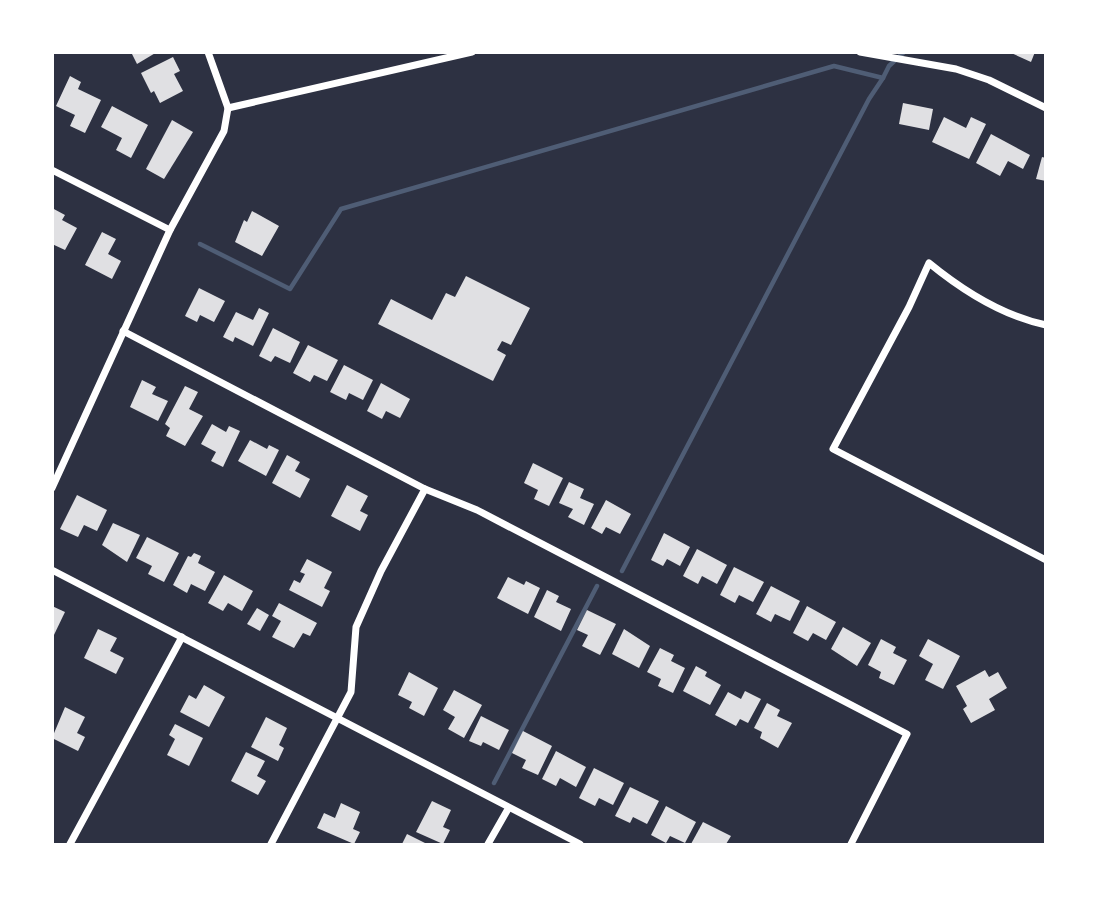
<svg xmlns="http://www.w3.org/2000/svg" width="1098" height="897" viewBox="0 0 1098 897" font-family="Lora,serif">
<rect width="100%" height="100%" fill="#2d3142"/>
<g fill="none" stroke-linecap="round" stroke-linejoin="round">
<!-- stream -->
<g stroke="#4f5d75" stroke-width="4.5">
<path d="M200 244 290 289 341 209 834 66 883 78 889 66 904 52"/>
<path d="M622 571 869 99 883 78"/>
<path d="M494 783 597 586"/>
</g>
</g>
<!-- building -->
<g fill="#e0e0e3">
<path d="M131 52H157L137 64Z"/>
<path d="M1009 52H1035L1031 62Z"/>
<path d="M173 57 180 71 174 74 183 91 160 103 154 91 151 93 141 73Z"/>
<path d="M70 76 81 82 78 89 101 100 85 133 70 126 75 115 56 106Z"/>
<path d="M903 103 933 109 929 130 899 124Z"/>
<path d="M112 106 148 125 131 158 116 150 122 138 101 127Z"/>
<path d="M944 117 966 128 971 117 986 124 969 159 932 142Z"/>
<path d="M172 120 193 132 164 179 146 169Z"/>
<path d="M991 134 1030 155 1023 169 1008 161 1000 176 976 163Z"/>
<path d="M1042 157 1046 158V181L1036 179Z"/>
<path d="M52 208 65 215 62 220 77 228 65 250 52 244Z"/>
<path d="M252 211 279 226 262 256 235 242 244 220 247 222Z"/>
<path d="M102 232 116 239 108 254 121 261 112 279 85 265Z"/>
<path d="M466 276 530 308 511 345 502 341 497 350 506 355 493 381 378 324 391 299 432 320 446 293 455 297Z"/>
<path d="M199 288 225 301 214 322 200 315 197 322 185 316Z"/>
<path d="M259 308 269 313 253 346 235 337 233 342 223 337 236 312 253 320Z"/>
<path d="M273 328 300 342 290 363 275 356 271 362 259 356Z"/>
<path d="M308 345 338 360 327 381 314 375 310 382 293 373Z"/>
<path d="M344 365 373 380 363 400 349 393 346 400 330 392Z"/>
<path d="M142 380 156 387 152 394 168 401 158 421 130 407Z"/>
<path d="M381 383 410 399 400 418 386 411 382 419 367 411Z"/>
<path d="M185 386 198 392 189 409 203 416 185 446 166 436 170 428 165 424Z"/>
<path d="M212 424 226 432 229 426 240 431 223 467 211 461 216 452 201 444Z"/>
<path d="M250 440 267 449 269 445 279 450 266 476 238 461Z"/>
<path d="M287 455 300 462 295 471 310 479 300 498 272 483Z"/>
<path d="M533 463 563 478 549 506 534 499 538 490 524 483Z"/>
<path d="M569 482 584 489 580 498 594 504 584 525 568 517 573 509 559 503Z"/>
<path d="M347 485 368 496 360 511 368 515 360 531 331 516Z"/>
<path d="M77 495 107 510 97 531 84 525 78 537 60 529Z"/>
<path d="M606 500 631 514 620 534 606 527 602 534 591 528Z"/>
<path d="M113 523 140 535 127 562 102 545Z"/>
<path d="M664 533 690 547 680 566 667 559 663 566 651 560Z"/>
<path d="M147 537 179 553 164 582 148 574 152 566 136 558Z"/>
<path d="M697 549 727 565 717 584 702 576 698 584 683 576Z"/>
<path d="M194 553 201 556 198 563 215 572 205 591 191 584 187 593 173 585 188 556 191 557Z"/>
<path d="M307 559 332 572 324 588 330 591 322 607 289 590 294 580 300 583 305 574 300 572Z"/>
<path d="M734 567 764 582 753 602 739 595 735 603 720 595Z"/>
<path d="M224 575 253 591 242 611 228 603 223 611 208 603Z"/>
<path d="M508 577 524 585 526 581 540 588 528 614 497 598Z"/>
<path d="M771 586 800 601 790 621 775 614 771 622 756 614Z"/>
<path d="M547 590 559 596 556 602 571 609 561 631 534 617Z"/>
<path d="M279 603 317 623 310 636 303 633 294 648 272 637 281 621 272 616Z"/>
<path d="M52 606 65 612 52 639Z"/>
<path d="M807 606 836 622 826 640 813 633 808 641 793 633Z"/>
<path d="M257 608 269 615 260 631 247 624Z"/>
<path d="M587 610 616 624 600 655 582 646 588 635 577 630Z"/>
<path d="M843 627 871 643 857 666 831 649Z"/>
<path d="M98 629 117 638 110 651 124 658 116 674 84 658Z"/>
<path d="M624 629 650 646 639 668 612 654Z"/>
<path d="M881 639 896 647 893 653 907 660 894 685 879 678 881 672 868 665Z"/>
<path d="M928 639 960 656 943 689 925 680 933 664 919 656Z"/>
<path d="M660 648 674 655 671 661 685 668 673 693 658 686 661 679 647 672Z"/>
<path d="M696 666 707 672 705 676 721 685 710 705 683 691Z"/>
<path d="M985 670 989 677 998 672 1007 688 989 699 995 710 971 723 963 709 967 706 956 686Z"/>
<path d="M409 672 438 688 424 716 409 708 412 702 398 695Z"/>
<path d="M204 685 225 697 209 727 180 712 189 695 196 699Z"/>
<path d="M454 690 482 705 464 738 448 729 455 717 443 710Z"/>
<path d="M745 691 761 699 748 723 740 719 736 726 715 715 728 692 741 699Z"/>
<path d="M767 703 780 710 777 716 792 723 778 748 760 738 762 732 754 728Z"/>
<path d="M65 707 85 717 77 733 85 737 78 751 52 738Z"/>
<path d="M481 716 509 730 499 750 483 742 481 746 469 741Z"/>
<path d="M266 717 287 728 279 745 284 748 278 761 251 747Z"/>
<path d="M175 724 203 738 189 766 167 755 175 739 169 735Z"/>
<path d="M523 731 552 746 538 775 522 768 526 760 512 753Z"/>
<path d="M556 751 586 767 576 787 560 778 556 786 542 779Z"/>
<path d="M246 752 265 761 257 776 266 781 258 795 231 781Z"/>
<path d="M594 768 624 783 613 805 599 798 595 806 579 798Z"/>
<path d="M630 787 659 801 647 824 633 817 630 823 615 816Z"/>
<path d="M432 801 451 810 443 827 450 830 443 844 416 832Z"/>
<path d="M341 803 360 812 353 829 360 832 354 844 317 828 324 813 335 818Z"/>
<path d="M666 806 696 822 685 843 670 836 666 843 651 835Z"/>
<path d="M703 822 731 836 726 844H691Z"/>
<path d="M407 834 427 844H402Z"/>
</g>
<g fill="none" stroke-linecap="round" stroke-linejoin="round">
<!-- minor -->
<g stroke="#fff" stroke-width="7">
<path d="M860 52 956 69 989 80 1046 108"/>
<path d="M228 108 472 52"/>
<path d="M52 170 170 230"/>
<path d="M1046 325C1003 316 962 290 929 263L909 307 833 449 1046 560"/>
<path d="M123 331 425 489 477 510 907 734 851 844"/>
<path d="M52 488 170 230 224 131 228 108 208 52"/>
<path d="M52 570 580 844"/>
<path d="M70 844 182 637"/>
<path d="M271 844 351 692 356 627 381 571 425 489"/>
<path d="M488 844 508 809"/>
</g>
</g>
<!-- border -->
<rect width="1098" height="897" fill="none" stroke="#ffffff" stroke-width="108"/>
</svg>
